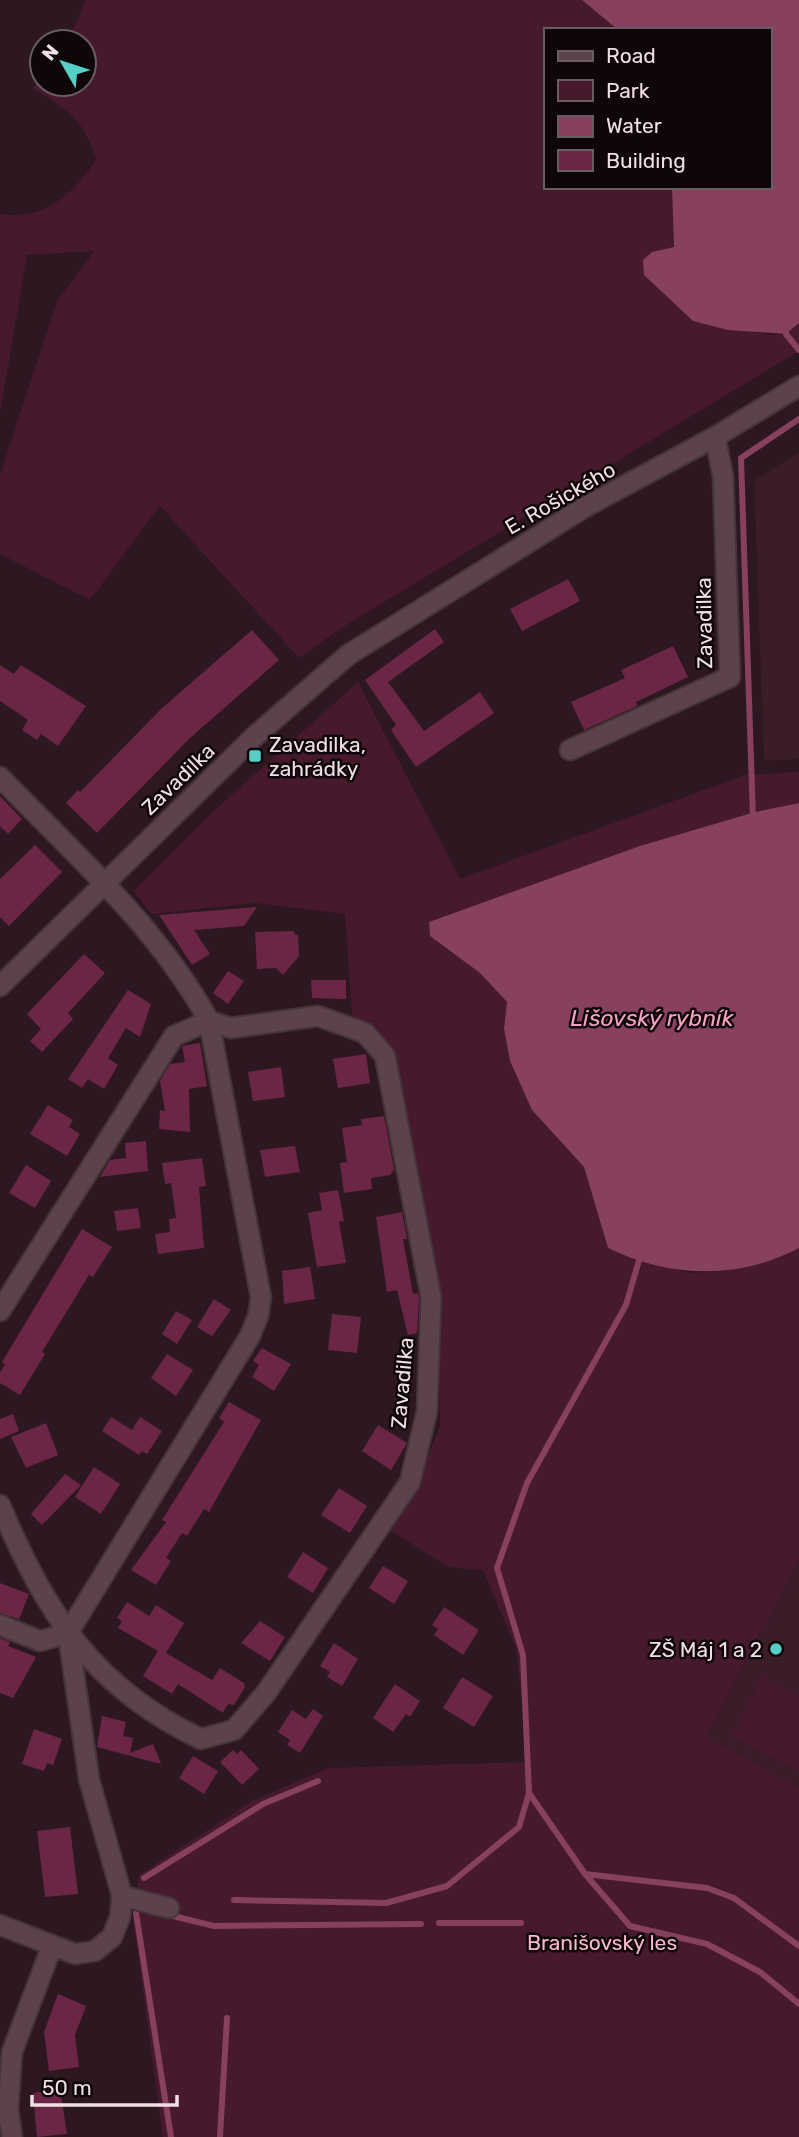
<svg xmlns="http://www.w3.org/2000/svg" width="799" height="2137" viewBox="0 0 799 2137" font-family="Rubik,sans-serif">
<rect width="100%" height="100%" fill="#2d1720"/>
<!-- built -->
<g fill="#3a1d29">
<path d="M799 452V759L764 761 754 481Z"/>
<path d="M799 1560V1787L706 1738Z"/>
</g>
<!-- green -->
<g fill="#46192d">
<path d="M85 0H582L618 30H545V187H672L674 247 693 321 769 335 786 334 799 323V351L343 627 299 658 160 506 90 600 0 554V475L57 301 94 251 27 255 0 414V214C44 221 73 194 96 160 84 118 67 110 33 88L42 74V84H84V42H64L77 22Z"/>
<path d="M358 682 460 879 745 775 799 772V803L755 812 429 922 430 936 480 973 507 1002 504 1029 510 1061 532 1110 584 1167 608 1248 687 1273 725 1271 799 1248V1560L706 1737 799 1787V2137H163L133 1919 139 1875 252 1801 328 1768 528 1762 516 1648 483 1570 448 1567 390 1530 417 1482 440 1426 439 1296 396 1063 352 1015 345 914 255 903 151 914 134 891 216 809Z"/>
<path d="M762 1676 799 1696V1771L731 1736Z"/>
</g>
<!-- water -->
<g fill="#87405e">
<path d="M582 0H799V323L786 334 728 330 693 321 644 275 643 260 652 252 674 247 672 187H769V30H618Z"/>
<path d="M799 803V1248C738 1280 669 1278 608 1248L584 1167 532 1110 510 1061 504 1029 507 1002 480 973 430 936 429 922 640 846 755 812Z"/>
</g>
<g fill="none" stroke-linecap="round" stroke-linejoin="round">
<!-- stream -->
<g stroke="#87405e" stroke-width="6">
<path d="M787 326 786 334 799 350"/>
<path d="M753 819 741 458 799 419"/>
<path d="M640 1257 626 1305 527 1483 497 1568 523 1655 529 1793 585 1874 630 1926 707 1944 760 1972 799 2004"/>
<path d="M585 1874 707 1888 734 1898 799 1946"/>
<path d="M144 1878 263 1804 318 1781"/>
<path d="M234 1900 386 1903 447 1886 519 1827 529 1793"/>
<path d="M136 1913 171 2137"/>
<path d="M169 1915 214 1926 421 1924"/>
<path d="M439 1923H521"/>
<path d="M220 2137 227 2018"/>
</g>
</g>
<!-- building -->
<g fill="#6b2646">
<path d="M568 579 580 601 522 631 510 609Z"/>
<path d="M435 629 444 642 388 682 424 731 480 692 494 713 416 767 391 730 396 725 365 680Z"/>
<path d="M252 630 279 660 190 738 97 833 66 803 78 790 80 792 162 708Z"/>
<path d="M673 646 688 677 636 702 637 706 584 730 571 702 625 678 621 670Z"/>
<path d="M0 665 14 674 21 665 86 706 58 746 41 734 37 740 22 730 28 720 0 701Z"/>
<path d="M0 796 22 819 8 834 0 826Z"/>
<path d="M35 845 62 872 9 926 0 917V879Z"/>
<path d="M257 907 244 926 194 930 210 954 192 965 159 915Z"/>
<path d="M294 931 295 935H298L299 956 283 975 276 968 257 969 255 932Z"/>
<path d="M84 954 105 973 68 1013 73 1019 42 1052 30 1041 41 1029 27 1014Z"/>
<path d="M228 971 244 981 228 1004 213 993Z"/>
<path d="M311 980H346V999L312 998Z"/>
<path d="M128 990 151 1004 140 1037 126 1028 108 1058 118 1065 104 1089 88 1079 82 1088 68 1079Z"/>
<path d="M200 1043 207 1086 189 1089 190 1132 159 1129 160 1110 165 1111 160 1081 170 1064 185 1062 182 1046Z"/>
<path d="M366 1054 370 1083 338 1088 333 1059Z"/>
<path d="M281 1067 285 1097 253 1101 248 1072Z"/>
<path d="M48 1105 73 1120 69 1127 80 1134 67 1156 30 1134Z"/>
<path d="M384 1116 394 1170 390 1175 371 1178 372 1189 344 1193 340 1163 347 1162 342 1128 362 1125 361 1119Z"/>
<path d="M146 1141 148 1171 100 1177 110 1160 126 1158 125 1143Z"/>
<path d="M295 1146 300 1172 265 1177 260 1150Z"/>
<path d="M202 1158 206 1186 199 1187 204 1248 158 1254 155 1234 170 1232 169 1219 176 1218 171 1183 165 1184 162 1163Z"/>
<path d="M26 1165 51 1181 35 1208 9 1193Z"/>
<path d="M338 1190 344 1221 339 1222 346 1263 317 1267 308 1213 322 1210 319 1193Z"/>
<path d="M138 1208 141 1228 117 1231 114 1211Z"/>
<path d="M402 1212 407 1239H403L413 1294 418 1293 419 1298 417 1333 408 1335 397 1290 387 1292 376 1217Z"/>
<path d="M82 1229 112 1247 93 1277 89 1275 42 1352 45 1354 20 1395 0 1383V1373L5 1364 2 1362Z"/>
<path d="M310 1267 315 1299 284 1304 282 1271Z"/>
<path d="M214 1299 231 1310 212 1336 197 1327Z"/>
<path d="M176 1311 192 1320 177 1344 162 1334Z"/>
<path d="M332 1314 361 1317 357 1353 328 1350Z"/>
<path d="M262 1348 291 1364 274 1391 252 1377 259 1365 253 1361Z"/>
<path d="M167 1354 193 1370 176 1396 151 1378Z"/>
<path d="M229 1402 261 1420 209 1512 204 1509 187 1536 182 1533 166 1558 171 1561 156 1585 131 1570 166 1522 162 1520 224 1422 219 1418Z"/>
<path d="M13 1414 19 1431 0 1439V1419Z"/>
<path d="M111 1417 132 1430 140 1417 162 1431 147 1454 142 1451 139 1455 102 1431Z"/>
<path d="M46 1423 58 1455 26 1468 11 1437Z"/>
<path d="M378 1425 407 1443 391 1470 362 1451Z"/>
<path d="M94 1467 120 1484 101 1514 75 1497Z"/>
<path d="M65 1474 81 1485 42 1525 31 1514Z"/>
<path d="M339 1488 367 1506 350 1533 321 1515Z"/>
<path d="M303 1552 328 1568 313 1593 287 1577Z"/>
<path d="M383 1566 408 1581 394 1604 369 1588Z"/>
<path d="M0 1583 29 1594 19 1619 0 1613Z"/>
<path d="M127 1602 149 1616 156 1605 184 1623 166 1653 212 1680 220 1668 244 1683 245 1687 234 1705 228 1704 223 1713 178 1684 172 1694 143 1676 158 1651 118 1628 122 1621 117 1618Z"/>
<path d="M444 1607 479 1630 463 1655 434 1635 438 1629 432 1625Z"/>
<path d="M260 1621 285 1637 270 1661 241 1643Z"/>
<path d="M0 1638 10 1642 8 1646 36 1657 13 1698 0 1693Z"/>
<path d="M334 1643 358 1659 342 1686 327 1677 330 1672 320 1666Z"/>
<path d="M462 1677 493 1696 474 1727 443 1708Z"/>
<path d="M395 1684 420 1701 410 1717 406 1714 393 1732 373 1718Z"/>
<path d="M313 1709 323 1716 300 1753 287 1745 290 1740 278 1732 292 1710 306 1719Z"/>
<path d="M102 1716 126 1722 123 1736 133 1738 130 1753 153 1744 161 1764 97 1747Z"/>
<path d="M34 1729 62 1739 53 1765 47 1763 44 1771 22 1764Z"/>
<path d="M233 1750 237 1754 241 1750 259 1769 242 1785 220 1762Z"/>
<path d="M193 1756 218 1771 204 1794 179 1778Z"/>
<path d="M70 1827 78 1894 45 1897 37 1831Z"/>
<path d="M58 1994 86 2006 75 2035 79 2067 49 2071 44 2032Z"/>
<path d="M60 2089 67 2134 37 2137 33 2093Z"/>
</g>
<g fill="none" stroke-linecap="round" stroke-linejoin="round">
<!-- minor casing -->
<g stroke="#44343a" stroke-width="23">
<g id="minor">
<path d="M570 750 730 677 723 476 715 437"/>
<path d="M0 777C75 855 156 925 209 1021L261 1298 258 1316 250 1336 68 1633 89 1779 122 1896 120 1917 112 1937 95 1951 75 1954 0 1925"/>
<path d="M0 986 255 736 348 655 585 507 715 437 799 386"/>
<path d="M0 1311 174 1036 209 1021 231 1028 318 1016 365 1033 385 1056 431 1297 427 1411 410 1482 266 1693 234 1730 201 1739C93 1688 46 1613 0 1505"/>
<path d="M0 1625 40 1641 68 1633"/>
<path d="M122 1896 169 1908"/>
<path d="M12 2137 8 2109 12 2052 52 1946"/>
</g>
</g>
<!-- minor -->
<use href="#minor" stroke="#5b424b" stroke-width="19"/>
</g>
<!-- markers -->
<g fill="#55cec5" stroke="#0f0609" stroke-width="2.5">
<rect x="248" y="749" width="14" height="14" rx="3.5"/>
<circle cx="776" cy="1649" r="7"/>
</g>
<g text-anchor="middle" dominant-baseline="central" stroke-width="5" stroke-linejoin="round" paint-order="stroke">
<!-- street labels -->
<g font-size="21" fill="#f0e0e6" stroke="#0f0609">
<text transform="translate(560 498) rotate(-30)">E. Rošického</text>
<text transform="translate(704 623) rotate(-91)">Zavadilka</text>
<text transform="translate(178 779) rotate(-44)">Zavadilka</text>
<text transform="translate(402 1383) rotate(-85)">Zavadilka</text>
</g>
<!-- poi labels -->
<g font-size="21" fill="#f0e0e6" stroke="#0f0609" text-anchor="start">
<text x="269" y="744">Zavadilka,<tspan x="269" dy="24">zahrádky</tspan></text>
<text x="762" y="1649" text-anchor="end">ZŠ Máj 1 a 2</text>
</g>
<!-- park labels -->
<g font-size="21" fill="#f9b8d1" stroke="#0f0609">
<text x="602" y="1942">Branišovský les</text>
</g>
<!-- water labels -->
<g font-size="23" font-style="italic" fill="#f7a3c4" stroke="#0f0609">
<text x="652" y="1018">Lišovský rybník</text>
</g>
</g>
<!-- legend -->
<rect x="544" y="28" width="228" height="161" fill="#0f0609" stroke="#695d61" stroke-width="2"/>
<rect x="558" y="51" width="35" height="10" fill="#5b424b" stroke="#695d61" stroke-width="2"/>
<text x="606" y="63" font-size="21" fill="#f0e0e6">Road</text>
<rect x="558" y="80" width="35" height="21" fill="#46192d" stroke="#695d61" stroke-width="2"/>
<text x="606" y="98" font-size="21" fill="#f0e0e6">Park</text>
<rect x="558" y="116" width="35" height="21" fill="#87405e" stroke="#695d61" stroke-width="2"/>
<text x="606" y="133" font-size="21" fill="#f0e0e6">Water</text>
<rect x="558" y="150" width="35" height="21" fill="#6b2646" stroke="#695d61" stroke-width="2"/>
<text x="606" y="168" font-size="21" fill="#f0e0e6">Building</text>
<!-- north arrow -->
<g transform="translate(63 63) rotate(309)"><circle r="33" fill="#0f0609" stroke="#695d61" stroke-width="2"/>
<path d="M0-5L12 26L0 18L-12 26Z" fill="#55cec5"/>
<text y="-10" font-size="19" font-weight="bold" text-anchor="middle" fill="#f0e0e6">N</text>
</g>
<!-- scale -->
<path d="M32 2095v10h145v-10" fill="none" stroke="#f0e0e6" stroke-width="3.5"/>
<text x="42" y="2095" font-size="21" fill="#f0e0e6" stroke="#0f0609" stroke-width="5" paint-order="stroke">50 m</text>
</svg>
